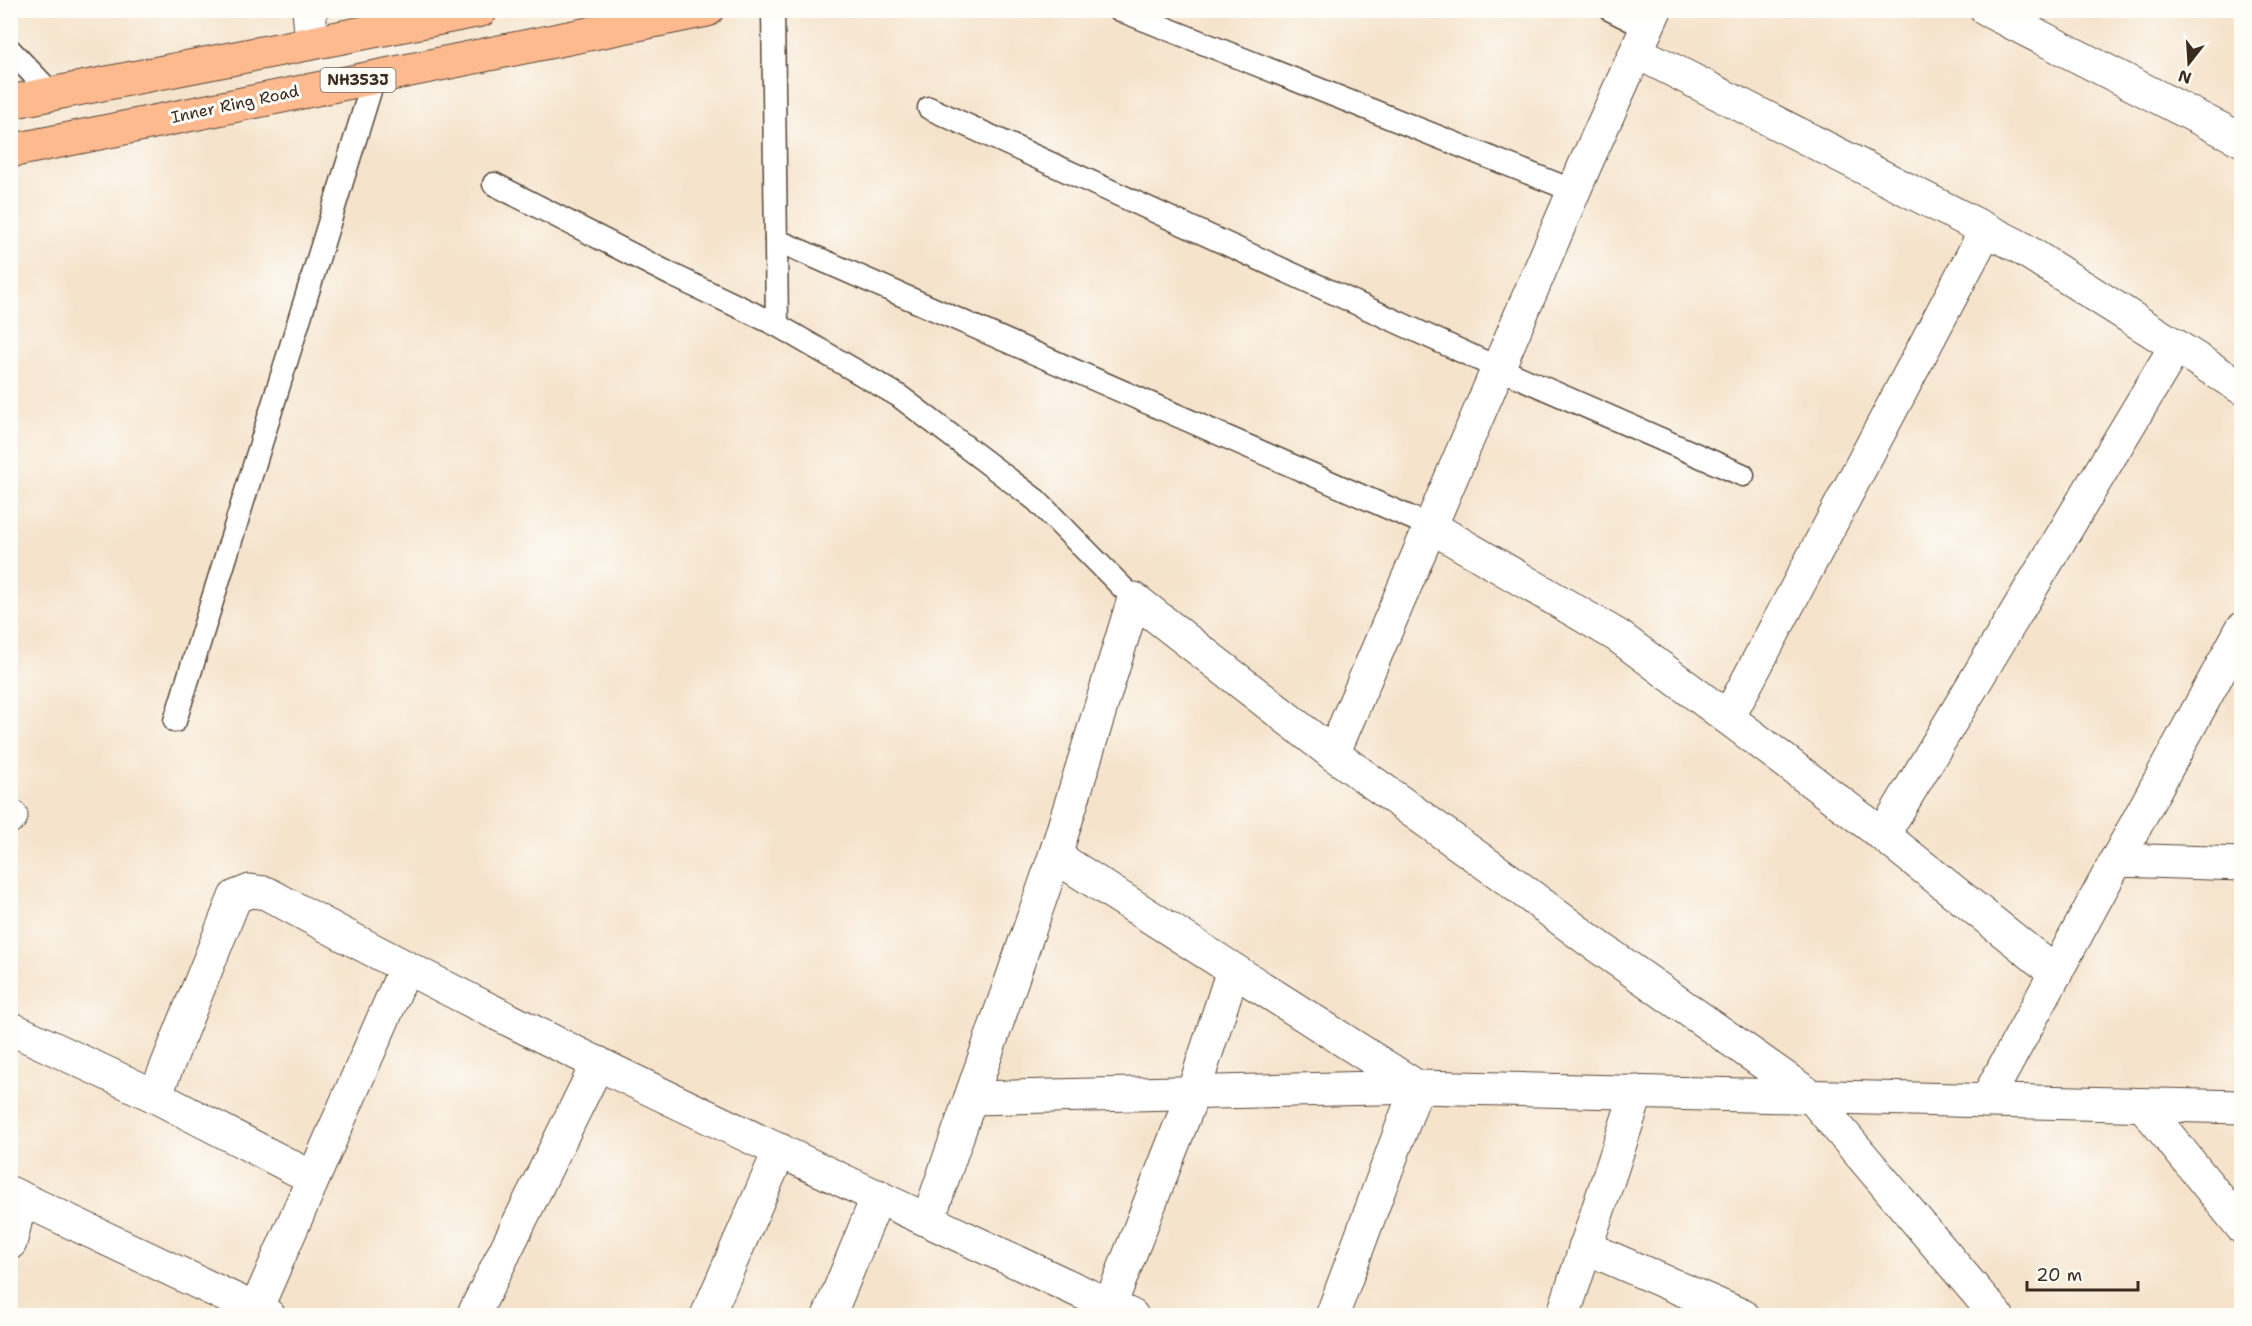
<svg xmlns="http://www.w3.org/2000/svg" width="2252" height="1326" viewBox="0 0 2252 1326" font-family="'Shantell Sans',sans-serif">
<rect width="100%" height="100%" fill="#fdfcf7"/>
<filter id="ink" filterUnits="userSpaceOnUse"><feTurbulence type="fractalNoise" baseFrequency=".0167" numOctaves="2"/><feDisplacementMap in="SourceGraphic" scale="12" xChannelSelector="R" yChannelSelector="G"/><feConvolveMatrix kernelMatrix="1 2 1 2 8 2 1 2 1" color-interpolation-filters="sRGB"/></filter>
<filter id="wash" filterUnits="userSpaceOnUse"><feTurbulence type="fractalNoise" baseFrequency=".008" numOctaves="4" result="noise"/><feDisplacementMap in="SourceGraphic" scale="24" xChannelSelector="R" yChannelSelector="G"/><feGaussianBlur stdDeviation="1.35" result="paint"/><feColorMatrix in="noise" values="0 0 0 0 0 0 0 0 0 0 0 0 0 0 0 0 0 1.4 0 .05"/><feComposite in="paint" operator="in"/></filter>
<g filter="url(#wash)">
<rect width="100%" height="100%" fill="#f5e3cb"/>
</g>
<g filter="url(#ink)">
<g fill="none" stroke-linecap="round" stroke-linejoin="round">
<!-- service casing -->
<g stroke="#574638" stroke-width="25">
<g id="service">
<path d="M773 10 777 325"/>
<path d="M1120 10 1574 191"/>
<path d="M1611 10 1647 28"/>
<path d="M10 50 52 94"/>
<path d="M929 108 1498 368 1743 475"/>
<path d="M494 184 672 275 777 325 899 396 1036 500 1134 599"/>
<path d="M776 240 1430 526"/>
<path d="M175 721 374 78"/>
</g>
</g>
<!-- minor casing -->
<g stroke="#574638" stroke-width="35">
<g id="minor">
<path d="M309 10 312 43"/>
<path d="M1987 10 2242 140"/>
<path d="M1637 52 2018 246 2242 388"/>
<path d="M1986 230 1728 718 1883 835 2056 973"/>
<path d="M1430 526 1618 636 1728 718"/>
<path d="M1333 754 1585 165 1655 10"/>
<path d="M10 816H11"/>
<path d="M1883 835 2176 346"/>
<path d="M1055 856 1417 1087 1332 1316"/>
<path d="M2116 860 2242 864"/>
<path d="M10 1028 155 1096 313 1178"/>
<path d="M155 1096 235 897 250 891 266 893C548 1047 841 1179 1132 1316"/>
<path d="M972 1098 1417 1087 2242 1107"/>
<path d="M1986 1101 2242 629"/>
<path d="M2143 1105 2242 1227"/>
<path d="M10 1193 269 1316"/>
<path d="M928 1220 1055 856 1134 599 1333 754 1509 880 1589 940 1812 1097 1997 1316"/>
<path d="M10 1243 21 1198"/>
<path d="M1585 1247 1743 1316"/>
<path d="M1110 1305 1193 1093 1233 970"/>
<path d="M256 1309 405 969"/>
<path d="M473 1316 598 1063"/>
<path d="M707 1316 780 1150"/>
<path d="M829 1316 878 1196"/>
<path d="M1563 1316 1637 1092"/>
</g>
</g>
<!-- trunk casing -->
<g stroke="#574638" stroke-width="35">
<g id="trunk">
<path d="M10 102 481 10"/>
<path d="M10 151 707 10"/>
</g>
</g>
<!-- service -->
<use href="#service" stroke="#fff" stroke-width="22"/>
<!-- minor -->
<use href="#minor" stroke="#fff" stroke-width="33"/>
<!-- trunk -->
<use href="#trunk" stroke="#fcba8e" stroke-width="33"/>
</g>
</g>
<g text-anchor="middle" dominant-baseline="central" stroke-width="6" stroke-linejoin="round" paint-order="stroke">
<!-- shield labels -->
<rect fill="#fdfcf7" stroke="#75695f" stroke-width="1.5" x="320.5" y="68" width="75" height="24" rx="4.5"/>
<g font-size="15" font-weight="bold" fill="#3b2a1e">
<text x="358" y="80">NH353J</text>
</g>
<!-- street labels -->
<g font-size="16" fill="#3b2a1e" stroke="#fdfcf7">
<text transform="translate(235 104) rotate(-12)">Inner Ring Road</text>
</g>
</g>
<!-- margin -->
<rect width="2252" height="1326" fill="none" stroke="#fdfcf7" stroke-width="36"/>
<!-- north arrow -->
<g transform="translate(2189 63) rotate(197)" stroke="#fdfcf7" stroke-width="4.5" paint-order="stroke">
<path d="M0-4.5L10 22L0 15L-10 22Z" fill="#3b2a1e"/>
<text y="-9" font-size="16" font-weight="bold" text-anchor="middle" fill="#3b2a1e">N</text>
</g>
<!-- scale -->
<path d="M2027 1281v9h111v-9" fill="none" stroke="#3b2a1e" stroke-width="3"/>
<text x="2036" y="1281" font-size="18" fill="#3b2a1e" stroke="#fdfcf7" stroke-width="4.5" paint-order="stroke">20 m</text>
</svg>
